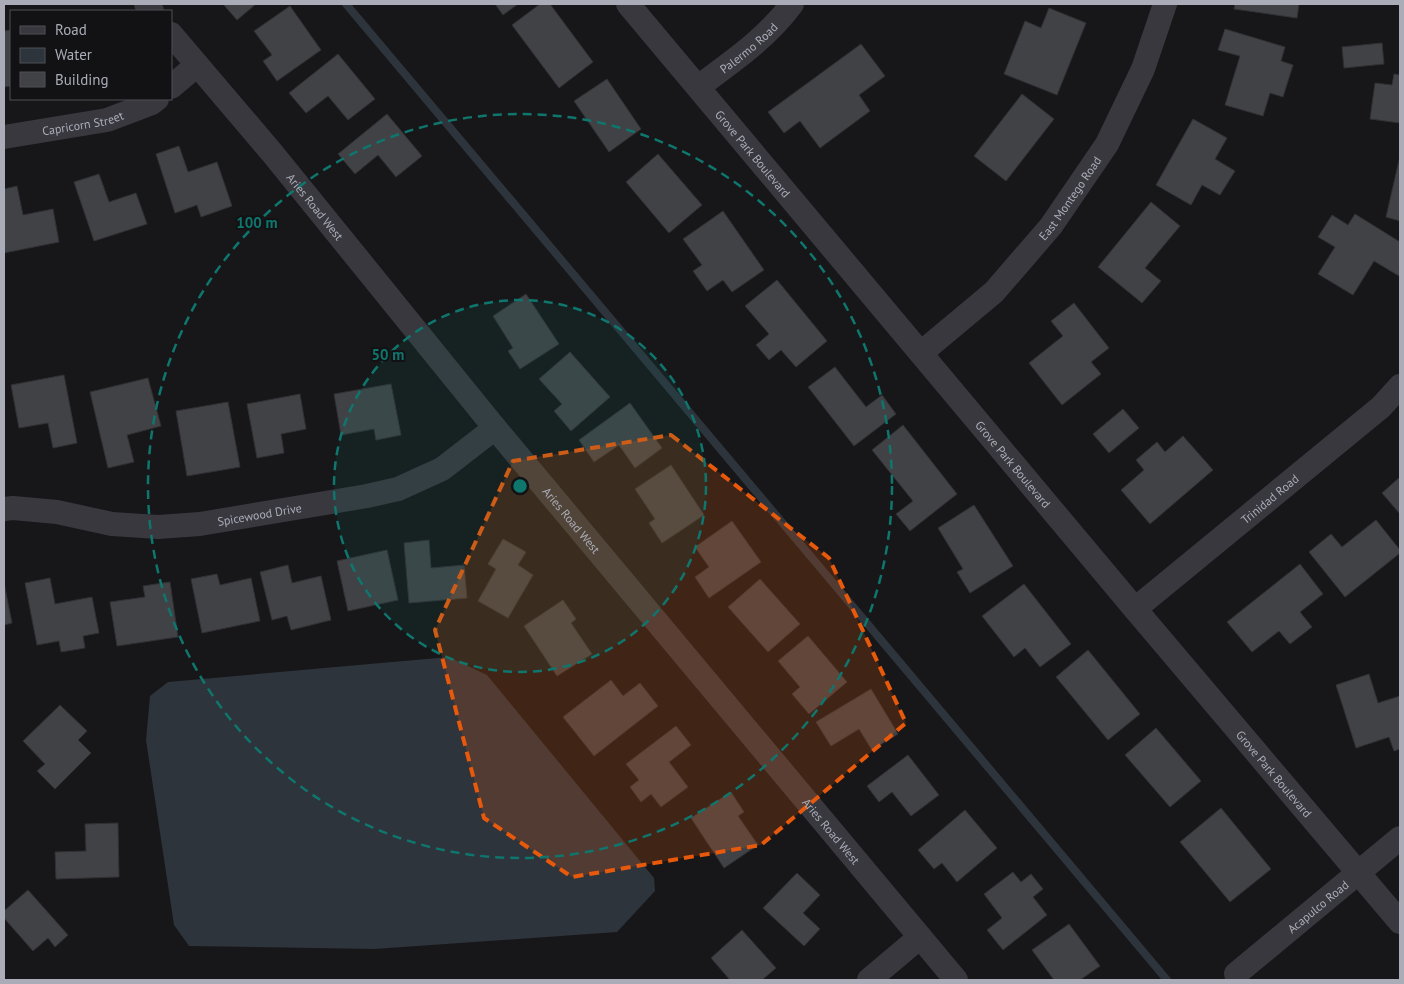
<svg xmlns="http://www.w3.org/2000/svg" width="1404" height="984" viewBox="0 0 1404 984" font-family="'PT Sans',sans-serif">
<rect width="100%" height="100%" fill="#171719"/>
<!-- water -->
<path fill="#2d343c" d="M449 657 487 675 654 878 655 891 617 932 374 949 189 946 174 925 146 740 150 696 168 682Z"/>
<g fill="none" stroke-linecap="round" stroke-linejoin="round">
<!-- stream -->
<path stroke="#2d343c" stroke-width="8" d="M346 4 1167 980"/>
</g>
<!-- building -->
<g fill="#414246" stroke="#313135">
<path d="M223 4H256L237 20Z"/>
<path d="M495 4H518L503 15Z"/>
<path d="M540 4H550L593 62 559 88 512 25Z"/>
<path d="M1235 4H1299L1297 18 1234 9Z"/>
<path d="M290 6 321 50 277 81 263 61 272 55 254 31Z"/>
<path d="M1049 8 1086 23 1057 95 1004 74 1025 21 1041 28Z"/>
<path d="M1225 29 1285 47 1281 61 1293 65 1283 97 1270 93 1263 116 1225 105 1240 56 1218 50Z"/>
<path d="M11 30V86L4 87V31Z"/>
<path d="M1382 43 1384 64 1344 68 1342 47Z"/>
<path d="M861 44 885 76 859 95 870 111 820 148 800 121 784 133 768 112Z"/>
<path d="M338 54 375 99 348 120 328 96 306 113 289 93Z"/>
<path d="M1394 74 1400 75V123L1370 119 1375 83 1392 85Z"/>
<path d="M607 79 641 129 609 152 574 101Z"/>
<path d="M1022 94 1054 119 1006 181 974 156Z"/>
<path d="M387 114 422 156 396 177 378 155 355 174 338 154Z"/>
<path d="M1193 119 1227 138 1215 159 1235 171 1220 195 1202 185 1191 205 1156 185Z"/>
<path d="M179 146 188 172 217 162 232 206 201 217 197 205 175 213 156 154Z"/>
<path d="M658 154 702 205 669 233 626 182Z"/>
<path d="M1400 156V221L1386 217Z"/>
<path d="M99 174 109 202 136 193 147 224 94 241 74 182Z"/>
<path d="M17 186 23 215 53 209 59 242 4 253V189Z"/>
<path d="M1151 202 1180 226 1145 268 1161 281 1142 303 1098 267Z"/>
<path d="M723 211 764 270 732 292 723 280 707 291 693 271 702 265 683 239Z"/>
<path d="M1355 214 1400 242V274L1399 276 1374 261 1353 295 1318 274 1335 247 1318 237 1332 215 1348 225Z"/>
<path d="M777 280 827 341 796 367 781 350 769 360 756 345 769 334 745 306Z"/>
<path d="M526 294 559 344 520 369 508 351 513 348 493 316Z"/>
<path d="M1074 303 1109 348 1091 362 1101 374 1062 405 1029 363 1063 336 1051 321Z"/>
<path d="M570 352 610 397 571 431 554 411 562 404 539 379Z"/>
<path d="M835 367 866 407 882 395 896 414 854 446 808 387Z"/>
<path d="M64 375 77 443 53 448 48 423 19 428 11 385Z"/>
<path d="M148 378 161 426 127 435 134 462 108 468 90 392Z"/>
<path d="M391 384 401 435 376 440 374 429 341 435 334 394Z"/>
<path d="M300 394 306 429 281 434 284 453 257 458 247 404Z"/>
<path d="M228 402 240 467 187 476 176 411Z"/>
<path d="M630 403 662 448 635 468 619 445 594 462 579 440Z"/>
<path d="M1123 409 1139 428 1109 453 1093 434Z"/>
<path d="M903 425 957 494 910 531 896 514 913 501 872 450Z"/>
<path d="M1183 436 1213 470 1150 524 1121 490 1144 470 1136 460 1157 442 1165 452Z"/>
<path d="M671 465 704 515 662 543 649 523 655 519 635 489Z"/>
<path d="M1400 477V514L1382 493Z"/>
<path d="M974 505 1013 566 970 593 957 572 963 569 938 528Z"/>
<path d="M1376 520 1400 550V553L1345 597 1309 552 1331 534 1342 547Z"/>
<path d="M732 521 761 562 709 598 695 577 709 567 695 547Z"/>
<path d="M503 539 526 552 518 565 533 575 508 618 478 601 496 569 488 564Z"/>
<path d="M429 540 431 568 464 565 467 598 409 603 404 543Z"/>
<path d="M387 550 398 600 348 611 337 561Z"/>
<path d="M1300 564 1323 594 1300 612 1312 627 1290 644 1279 631 1252 652 1227 622Z"/>
<path d="M288 565 292 583 321 576 331 620 291 630 287 616 272 620 260 572Z"/>
<path d="M217 574 220 585 251 578 260 621 202 633 191 579Z"/>
<path d="M50 578 55 604 92 597 99 633 83 636 85 648 61 652 59 641 37 645 25 583Z"/>
<path d="M760 579 800 624 768 652 728 607Z"/>
<path d="M170 582 178 637 117 646 110 602 145 597 143 586Z"/>
<path d="M4 583 12 623 4 625Z"/>
<path d="M1024 584 1071 644 1040 667 1025 648 1014 657 982 616Z"/>
<path d="M563 600 576 619 571 623 592 654 557 676 524 626Z"/>
<path d="M808 636 847 682 809 714 792 694 800 687 778 661Z"/>
<path d="M1088 650 1140 714 1108 740 1056 677Z"/>
<path d="M1369 674 1378 703 1400 696V749L1394 751 1389 737 1356 748 1336 685Z"/>
<path d="M611 680 623 696 640 683 658 706 594 756 563 717Z"/>
<path d="M871 689 898 734 872 750 859 729 831 746 816 722Z"/>
<path d="M60 705 87 731 78 740 91 753 55 789 37 771 45 764 23 741Z"/>
<path d="M676 726 691 745 669 762 688 787 661 807 651 794 641 802 630 787 639 780 626 764Z"/>
<path d="M1156 728 1201 781 1170 807 1125 755Z"/>
<path d="M908 755 939 795 911 816 892 792 879 802 867 786Z"/>
<path d="M731 792 744 812 738 816 758 845 724 868 691 818Z"/>
<path d="M1221 808 1271 869 1230 902 1180 842Z"/>
<path d="M965 810 997 848 957 882 942 863 934 869 918 850Z"/>
<path d="M118 823 119 877 56 879 55 852 86 851 85 824Z"/>
<path d="M1013 872 1021 882 1031 874 1043 889 1033 897 1047 915 1003 950 987 930 1002 918 984 894Z"/>
<path d="M797 873 820 895 803 913 820 929 804 946 763 908Z"/>
<path d="M28 890 68 935 55 947 48 938 33 951 4 918V911Z"/>
<path d="M1069 924 1100 966 1080 980H1054L1032 950Z"/>
<path d="M742 930 776 968 762 980H730L711 958Z"/>
</g>
<g fill="none" stroke-linecap="round" stroke-linejoin="round">
<!-- minor -->
<g stroke="#38383e" stroke-width="24">
<path d="M146 4 152 11"/>
<path id="s1" d="M628 4 1135 609 1400 922"/>
<path id="s2" d="M171 34 273 154 495 428 956 980"/>
<path d="M171 87 197 65"/>
<path id="s3" d="M698 87C732 62 767 38 792 4"/>
<path id="s4" d="M4 137 107 120 152 103 157 99"/>
<path id="s5" d="M921 353 994 292 1051 226 1107 144 1143 69 1165 4"/>
<path id="s6" d="M4 509 13 508 57 512 112 524 158 527 200 524 367 496 398 489 442 469 495 428"/>
<path id="s7" d="M1135 609 1381 407 1400 386"/>
<path id="s8" d="M1236 974 1400 838"/>
<path d="M869 980 920 937"/>
</g>
</g>
<!-- marked area -->
<path fill="#e8590c" fill-opacity="0.2" stroke="#e8590c" stroke-width="4" stroke-dasharray="10 6" stroke-linejoin="round" d="M671 435 829 558 906 723 761 845 572 877 484 818 435 630 513 461Z"/>
<!-- distance rings -->
<circle cx="520" cy="486" r="186" fill="#0f766e" fill-opacity=".12"/>
<g fill="none" stroke="#0f766e" stroke-width="2.5" stroke-dasharray="9 6">
<circle cx="520" cy="486" r="186"/>
<circle cx="520" cy="486" r="372"/>
</g>
<g text-anchor="middle" dominant-baseline="central" stroke-width="4" stroke-linejoin="round" paint-order="stroke">
<!-- street labels -->
<g font-size="12" fill="#aaadb8" stroke="#121214">
<text stroke="none"><textPath href="#s3" startOffset="64">Palermo Road</textPath></text>
<text stroke="none"><textPath href="#s4" startOffset="80">Capricorn Street</textPath></text>
<text stroke="none"><textPath href="#s1" startOffset="195">Grove Park Boulevard</textPath></text>
<text stroke="none"><textPath href="#s5" startOffset="216">East Montego Road</textPath></text>
<text stroke="none"><textPath href="#s2" startOffset="225">Aries Road West</textPath></text>
<text stroke="none"><textPath href="#s1" startOffset="600">Grove Park Boulevard</textPath></text>
<text stroke="none"><textPath href="#s7" startOffset="174">Trinidad Road</textPath></text>
<text stroke="none"><textPath href="#s6" startOffset="258">Spicewood Drive</textPath></text>
<text stroke="none"><textPath href="#s2" startOffset="630">Aries Road West</textPath></text>
<text stroke="none"><textPath href="#s1" startOffset="1005">Grove Park Boulevard</textPath></text>
<text stroke="none"><textPath href="#s2" startOffset="1035">Aries Road West</textPath></text>
<text stroke="none"><textPath href="#s8" startOffset="106">Acapulco Road</textPath></text>
</g>
</g>
<circle cx="520" cy="486" r="8" fill="#0f766e" stroke="#121214" stroke-width="2.5"/>
<g font-size="15" text-anchor="middle" font-weight="bold" fill="#0f766e" stroke="#121214" stroke-width="4" stroke-linejoin="round" paint-order="stroke">
<text x="257" y="228">100 m</text>
<text x="388" y="360">50 m</text>
</g>
<!-- border -->
<rect width="1404" height="984" fill="none" stroke="#aaadb8" stroke-width="10"/>
<!-- legend -->
<rect x="10" y="10" width="162" height="90" fill="#121214" stroke="#4f5056"/>
<rect x="20" y="26" width="25" height="8" fill="#38383e" stroke="#4f5056"/>
<text x="55" y="35" font-size="15" fill="#aaadb8">Road</text>
<rect x="20" y="48" width="25" height="15" fill="#2d343c" stroke="#4f5056"/>
<text x="55" y="60" font-size="15" fill="#aaadb8">Water</text>
<rect x="20" y="72" width="25" height="15" fill="#414246" stroke="#4f5056"/>
<text x="55" y="85" font-size="15" fill="#aaadb8">Building</text>
</svg>
